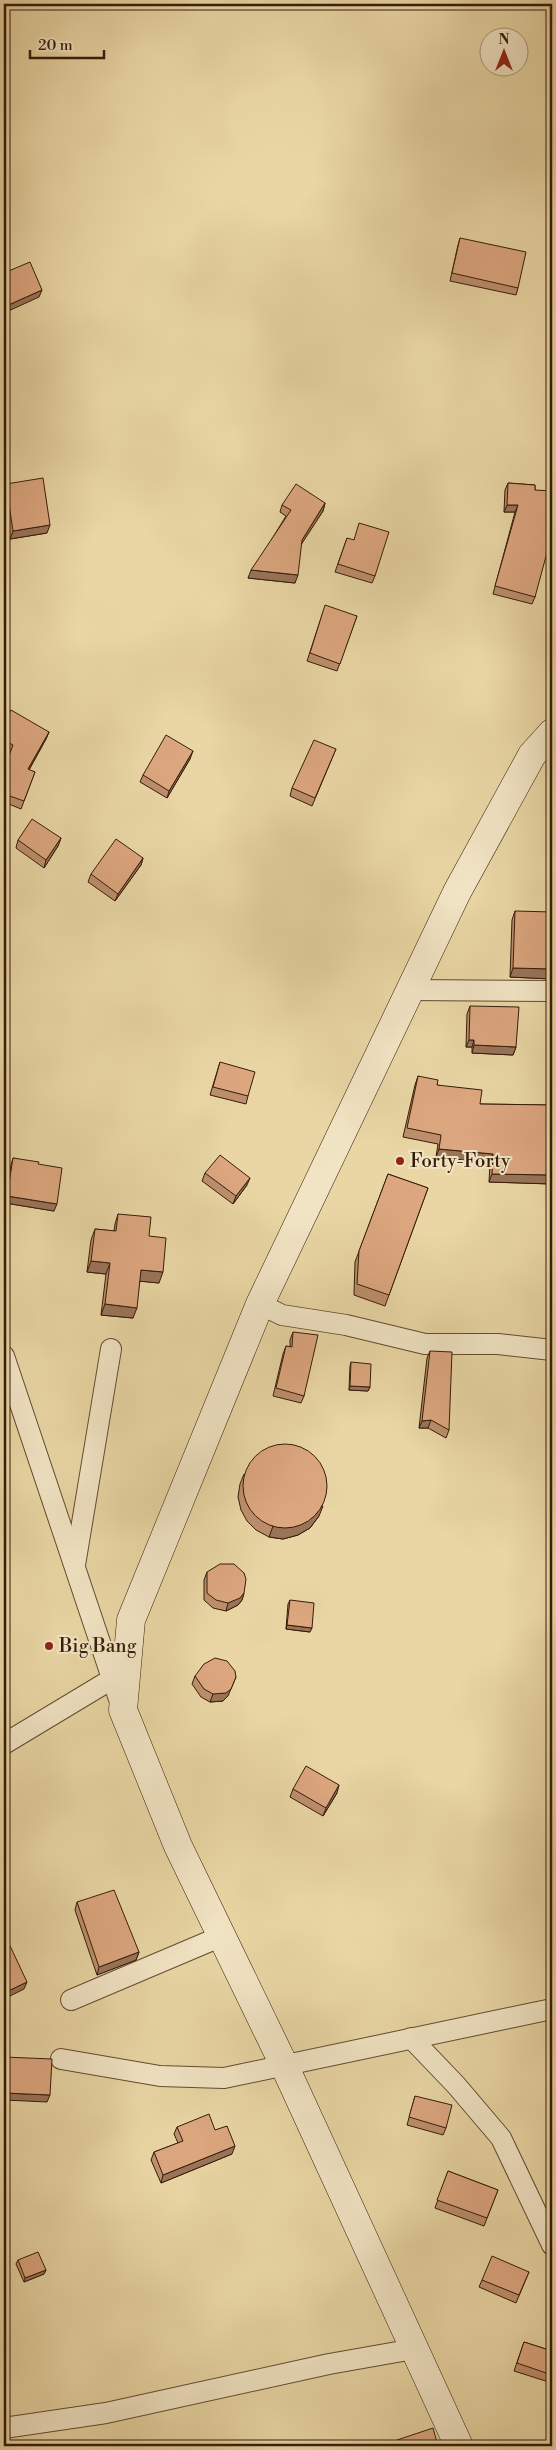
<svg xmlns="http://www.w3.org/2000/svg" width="556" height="2450" viewBox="0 0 556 2450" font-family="'Libre Bodoni',serif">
<rect width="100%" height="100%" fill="#e9d6a4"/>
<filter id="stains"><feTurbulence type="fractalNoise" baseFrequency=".004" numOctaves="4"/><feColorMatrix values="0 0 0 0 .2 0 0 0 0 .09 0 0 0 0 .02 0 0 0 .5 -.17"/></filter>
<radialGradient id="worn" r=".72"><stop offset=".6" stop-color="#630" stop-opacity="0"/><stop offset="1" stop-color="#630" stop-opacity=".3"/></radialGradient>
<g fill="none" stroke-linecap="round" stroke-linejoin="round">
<!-- street casing -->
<g stroke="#624a30" stroke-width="22">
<g id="street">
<path d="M410 990 552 991"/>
<path d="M260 1304 282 1315 346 1325 425 1344H498L552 1350"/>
<path d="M4 1356 121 1705"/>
<path d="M75 1565 111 1349"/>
<path d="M4 1744 112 1679"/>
<path d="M71 2000 222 1936"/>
<path d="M411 2038 456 2085 501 2138 552 2245"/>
<path d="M61 2059 160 2076 224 2078 552 2009"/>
<path d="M4 2428 106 2413 329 2364 414 2349"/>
</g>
</g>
<!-- secondary casing -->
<g stroke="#351c09" stroke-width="29">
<path id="secondary" d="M459 2446 285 2067 178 1846 123 1710 131 1620 260 1304 457 892 532 755 552 733"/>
</g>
<!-- street -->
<use href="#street" stroke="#f1e4c4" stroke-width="20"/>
<!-- secondary -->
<use href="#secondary" stroke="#f1e4c4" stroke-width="28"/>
</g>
<!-- wall -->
<g fill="#bd8f6d" stroke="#351c09">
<path d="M460 238 518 288 516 295 450 281 458 245Z"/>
<path d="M508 483 535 485V597L532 604 493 594 515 512H504L505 490Z"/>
<path d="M6 484 47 533 10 539 4 498V489Z"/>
<path d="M325 503 323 511 301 544 295 583 248 578 286 516 280 512 282 505Z"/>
<path d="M347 538 375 576 372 583 335 572Z"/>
<path d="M323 612 357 616 337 671 307 661Z"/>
<path d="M4 723 49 732 46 739 29 770 35 772 21 809 4 802V769L10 753 4 749Z"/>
<path d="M336 749 312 806 290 796 292 788Z"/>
<path d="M190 759 167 798 140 782 143 775Z"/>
<path d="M61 838 58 846 44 868 16 848 18 840Z"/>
<path d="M143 858 141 865 115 901 88 882 91 874Z"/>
<path d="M515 911 551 979 510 977 512 920Z"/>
<path d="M470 1006 516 1047 513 1055 472 1053V1047H466L467 1014Z"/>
<path d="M220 1062 248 1096 246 1104 210 1095Z"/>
<path d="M418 1076 480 1104 552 1105V1184L489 1182 490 1163 436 1157 438 1144 403 1137 415 1085Z"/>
<path d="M13 1158 38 1164 54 1211 5 1203 11 1165Z"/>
<path d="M205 1173 247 1185 233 1204 202 1181Z"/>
<path d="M388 1174 428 1188 385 1306 354 1295 355 1262Z"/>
<path d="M118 1214 149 1236 159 1283 140 1281 133 1318 101 1315 106 1274 87 1272 91 1240 95 1229 114 1231 115 1224Z"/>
<path d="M293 1332 304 1396 301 1403 273 1396 283 1354 286 1346 290 1347V1340Z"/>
<path d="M430 1351 449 1430 446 1438 428 1428H419L427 1358Z"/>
<path d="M351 1362 370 1387 368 1391 349 1390 350 1366Z"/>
<path d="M244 1474 319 1516 310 1528 298 1535 283 1539 269 1537 256 1530 247 1521 241 1510 238 1497 240 1484Z"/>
<path d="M207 1572 244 1593 242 1600 238 1605 226 1611 213 1608 204 1600V1580Z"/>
<path d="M290 1600 310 1632 286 1629 288 1604Z"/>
<path d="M195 1676 228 1696 223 1701 210 1702 201 1697 192 1684Z"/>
<path d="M293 1789 337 1793 323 1816 290 1797Z"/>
<path d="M77 1902 139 1952 136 1960 97 1975 75 1910Z"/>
<path d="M415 2096 446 2128 443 2135 407 2125Z"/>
<path d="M177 2127 215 2130 232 2154 161 2183 151 2160 154 2152 178 2143 174 2134Z"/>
<path d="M552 2143V2155L549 2152Z"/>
<path d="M448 2171 498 2190 484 2226 435 2208Z"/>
<path d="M18 2260 46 2270 44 2274 24 2282 16 2264Z"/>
<path d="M529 2272 516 2303 479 2287 482 2280Z"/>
<path d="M524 2342 552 2351V2383L514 2371Z"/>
<path d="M397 2440 438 2446H395Z"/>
</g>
<!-- shaded-wall -->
<g fill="#9a7459" stroke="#351c09">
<path d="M42 290 39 297 4 313V307Z"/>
<path d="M325 503 323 511 299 548 302 540Z"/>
<path d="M507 505H518L515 512H504Z"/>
<path d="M50 525 47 533 10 539 13 531Z"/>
<path d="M251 570 298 575 295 583 248 578Z"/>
<path d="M49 732 46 739 25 777 28 769Z"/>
<path d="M193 751 190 759 167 798 169 791Z"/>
<path d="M61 838 58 846 44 868 46 860Z"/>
<path d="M143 858 141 865 115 901 118 894Z"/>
<path d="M513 968 552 969V975L551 979 510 977Z"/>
<path d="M469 1040H474L472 1047H466Z"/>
<path d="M474 1045 516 1047 513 1055 472 1053Z"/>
<path d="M439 1149 493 1154 490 1163 436 1157Z"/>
<path d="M492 1174 552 1175V1184L489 1182Z"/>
<path d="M250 1178 247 1185 233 1204 236 1196Z"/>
<path d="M7 1196 57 1204 54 1211 5 1203Z"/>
<path d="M91 1261 110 1263 106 1274 87 1272Z"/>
<path d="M141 1270 163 1272 159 1283 137 1281Z"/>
<path d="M105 1304 137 1308 133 1318 101 1315Z"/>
<path d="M350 1386 370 1387 368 1391 349 1390Z"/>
<path d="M431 1420 428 1428H419L422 1421Z"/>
<path d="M323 1506 319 1516 310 1528 298 1535 283 1539 269 1537 273 1526Z"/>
<path d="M244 1593 242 1600 238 1605 226 1611 228 1603Z"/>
<path d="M287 1625 312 1628 310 1632 286 1629Z"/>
<path d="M236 1677 228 1696 223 1701 210 1702 213 1694Z"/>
<path d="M339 1785 337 1793 323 1816 326 1808Z"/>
<path d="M139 1952 136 1960 97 1975 99 1967Z"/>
<path d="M27 1982 24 1989 4 1999V1993Z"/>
<path d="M4 2093 50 2095 47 2102 4 2100Z"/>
<path d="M235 2146 232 2154 161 2183 163 2175Z"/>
<path d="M46 2270 44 2274 24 2282 25 2278Z"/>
</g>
<!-- building -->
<g fill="#dca67f" stroke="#351c09">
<path d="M460 238 526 252 518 288 452 273Z"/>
<path d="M30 262 42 290 4 307V273Z"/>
<path d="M43 478 50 525 13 531 6 484Z"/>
<path d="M508 483 535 485V490L552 491V534L535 597 495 586 518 505H507Z"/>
<path d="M296 484 325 503 302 540 298 575 251 570 291 510 282 505Z"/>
<path d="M359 523 389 532 375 576 338 564 347 538 354 540Z"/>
<path d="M325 605 357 616 340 664 310 653Z"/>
<path d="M11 710 49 732 28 769 35 772 24 801 4 794V769L13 745 4 740V723Z"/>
<path d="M166 735 193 751 169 791 143 775Z"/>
<path d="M314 740 336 749 315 798 292 788Z"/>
<path d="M32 819 61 838 46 860 18 840Z"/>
<path d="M116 839 143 858 118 894 91 874Z"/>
<path d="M515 911 552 912V969L513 968Z"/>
<path d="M470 1006 519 1007 516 1047 474 1045V1040H469Z"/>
<path d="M220 1062 255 1072 248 1096 213 1087Z"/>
<path d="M418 1076 438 1080 437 1085 482 1090 480 1104 552 1105V1175L492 1174 493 1154 439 1149 441 1135 407 1128Z"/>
<path d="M220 1155 250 1178 236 1196 205 1173Z"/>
<path d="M13 1158 39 1162 38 1164 62 1168 57 1204 7 1196Z"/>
<path d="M388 1174 428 1188 389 1295 357 1284 359 1251Z"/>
<path d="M118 1214 151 1217 149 1236 166 1238 163 1272 141 1270 137 1308 105 1304 110 1263 91 1261 95 1229 116 1231Z"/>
<path d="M293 1332 318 1335 304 1396 276 1388 286 1346 292 1347Z"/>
<path d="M430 1351 452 1352 449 1430 431 1420 422 1421Z"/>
<path d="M351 1362 371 1364 370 1387 350 1386Z"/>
<circle cx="285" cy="1486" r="42"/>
<path d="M220 1564H234L244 1573 246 1579 244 1593 240 1598 228 1603 216 1600 207 1593V1572Z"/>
<path d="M290 1600 314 1603 312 1628 287 1625Z"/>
<path d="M215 1658 227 1661 235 1671 236 1677 231 1689 226 1693 213 1694 204 1689 195 1676 204 1664Z"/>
<path d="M306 1766 339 1785 326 1808 293 1789Z"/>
<path d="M114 1890 139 1952 99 1967 77 1902Z"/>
<path d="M4 1933 27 1982 4 1993Z"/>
<path d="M4 2057 52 2059 50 2095 4 2093Z"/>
<path d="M415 2096 452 2105 446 2128 409 2117Z"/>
<path d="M209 2114 215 2130 227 2126 235 2146 163 2175 154 2152 183 2141 177 2127Z"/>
<path d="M448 2171 498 2190 487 2218 437 2200Z"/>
<path d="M38 2252 46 2270 25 2278 18 2260Z"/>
<path d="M492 2256 529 2272 519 2295 482 2280Z"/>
<path d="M524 2342 552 2351V2375L517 2363Z"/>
<path d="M433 2428 438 2446H400L397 2440Z"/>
</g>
<!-- markers -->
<g fill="#8f2418" stroke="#f1e4c4" stroke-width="2">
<circle cx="400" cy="1161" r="5"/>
<circle cx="49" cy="1646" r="5"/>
</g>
<g text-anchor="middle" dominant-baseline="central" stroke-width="4" stroke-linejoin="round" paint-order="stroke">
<!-- poi labels -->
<g font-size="19" fill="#351c09" stroke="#f1e4c4" text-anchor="start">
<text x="410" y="1161">Forty-Forty</text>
<text x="59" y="1646">Big Bang</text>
</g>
</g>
<!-- margin -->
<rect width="556" height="2450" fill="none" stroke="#e9d6a4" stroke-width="20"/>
<rect x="5" y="5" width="546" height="2440" fill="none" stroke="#351c09" stroke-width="2.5"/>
<rect x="10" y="10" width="536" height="2430" fill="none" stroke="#351c09"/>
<!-- north arrow -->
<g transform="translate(504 52)"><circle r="24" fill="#f1e4c4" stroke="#a69479"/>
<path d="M0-4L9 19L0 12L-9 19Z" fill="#8f2418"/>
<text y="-8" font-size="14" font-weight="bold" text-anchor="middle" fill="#351c09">N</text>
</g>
<!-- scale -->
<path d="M30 50v8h74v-8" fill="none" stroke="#351c09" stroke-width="2.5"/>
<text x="38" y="50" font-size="15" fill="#351c09" stroke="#f1e4c4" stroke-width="4" paint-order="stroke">20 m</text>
<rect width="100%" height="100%" filter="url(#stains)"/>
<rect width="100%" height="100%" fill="url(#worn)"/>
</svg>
